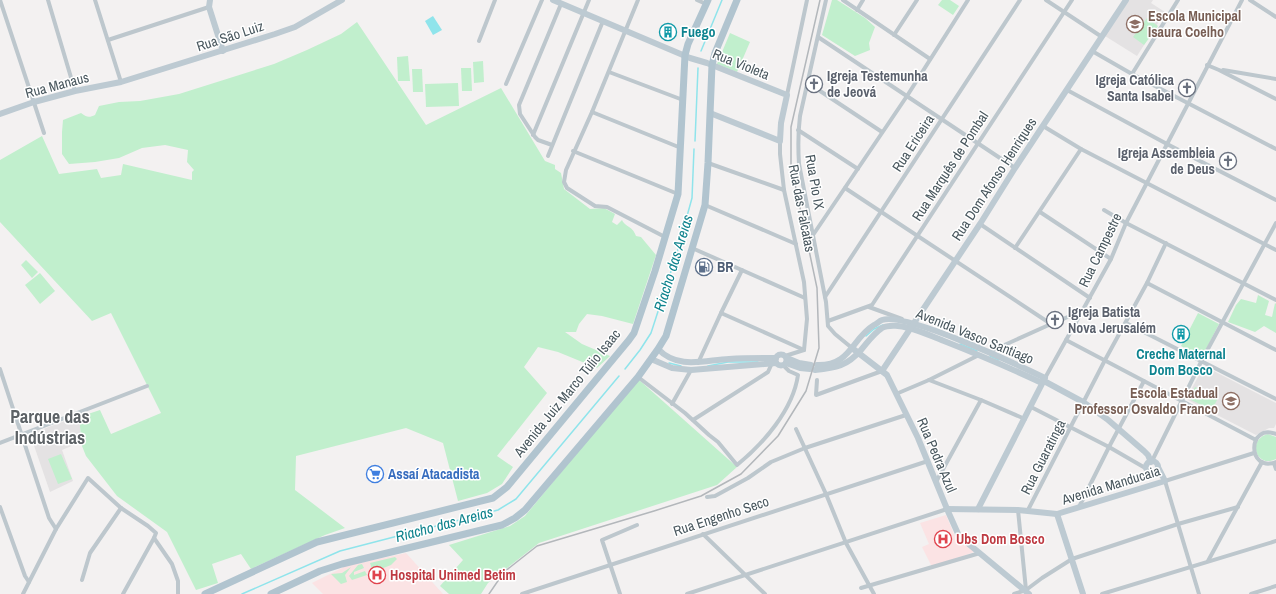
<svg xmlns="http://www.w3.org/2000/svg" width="1276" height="594" viewBox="0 0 1276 594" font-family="'Archivo Narrow',sans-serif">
<rect width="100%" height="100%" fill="#f3f1f1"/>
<!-- education -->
<g fill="#e4e2e3">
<path d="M1128 0H1153L1151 3 1165 12 1137 56 1105 36Z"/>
<path d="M1204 366 1276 403V424L1274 428H1269L1256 435 1186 399Z"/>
<path d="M78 416 80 426 81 442 62 450 73 481 50 492 30 434Z"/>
</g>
<!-- medical -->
<g fill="#fbe3e4">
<path d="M946 515 954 534 974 552 932 567 922 547 929 544 920 523Z"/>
<path d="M406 553 443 594H323L312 583 346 566Z"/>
</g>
<!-- green -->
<g fill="#c1efcd">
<path d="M832 0H837L865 18 875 27 869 43 870 50 855 56 822 35Z"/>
<path d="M942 0H950L959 6 953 15 938 5Z"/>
<path d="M1147 18 1158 26 1144 45 1133 37Z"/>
<path d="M357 22 426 125 501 88 545 161 555 165V169L561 173 564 189 590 209 604 208 615 214 612 222 617 225 622 220C626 228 632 225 636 236L641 237 656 255 633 324 602 316 587 314 579 324 576 332H565L582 344 610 356 597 368 558 352 538 347 524 367 547 393 497 456 513 467 502 484 487 493 458 501 443 443 406 428 296 456 295 490 345 528 325 535 251 569 241 554 212 564 218 583 196 590 167 532 117 496 86 456 82 446 79 417 100 410 111 434 161 413 111 313 92 321 0 222V160L42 136 59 174 97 169 101 178 121 175 123 164 192 180V172L194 170 187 162 188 150 165 145 142 148 119 158 95 162 69 164 62 154V132L63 120 81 113C86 117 89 118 95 115L99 106 119 102 140 101 179 94 274 64 307 50 341 34Z"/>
<path d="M730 33 750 42 737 72 717 64Z"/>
<path d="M408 56 410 81H398L397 57Z"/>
<path d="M483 61 484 82 474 83 473 62Z"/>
<path d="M461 68H471L472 91H462Z"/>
<path d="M412 69H422L423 92H413Z"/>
<path d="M458 83 459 106 426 107 425 84Z"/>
<path d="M26 260 38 272 32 278 21 265Z"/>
<path d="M40 273 55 291 40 304 25 285Z"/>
<path d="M1258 295 1269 301 1265 315 1272 317 1275 303 1276 304V333L1264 326 1255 332 1228 322 1236 305 1241 299 1256 303Z"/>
<path d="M1198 313 1219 324 1202 357 1181 346Z"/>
<path d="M638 379 737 467 717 485 539 543 488 583 481 594H449L440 586 463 560 449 545 510 526 525 516Z"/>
<path d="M1195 387 1218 398 1212 410 1189 399Z"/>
<path d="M1268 434 1276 437V459C1257 469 1246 440 1268 434Z"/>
<path d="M61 454 72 479 58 484 48 459Z"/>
<path d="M395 557 397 559 391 565 373 572 370 563Z"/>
<path d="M362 564 364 568 354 572V575L365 571 367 575 352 580 349 576 358 565Z"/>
<path d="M351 567 345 575 347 582 341 584 331 574 342 573Z"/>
</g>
<!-- water -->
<path fill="#8fe4eb" d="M433 16 442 30 433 35 425 21Z"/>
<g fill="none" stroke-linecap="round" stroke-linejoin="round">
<!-- stream -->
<g stroke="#8fe4eb" stroke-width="1.5">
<path d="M701 51 722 0"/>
<path d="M695 141 698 68"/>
<path d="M866 336 874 329 883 325"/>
<path d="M960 344 977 351"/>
<path d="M990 356 999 360"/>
<path d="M669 363 681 366"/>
<path d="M708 366 728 362H758"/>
<path d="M625 369 640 350 651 333 676 256 692 198 694 149"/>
<path d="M242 594 340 551 498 510 516 499 619 376"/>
</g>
<!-- street -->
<g stroke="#bdc7cd" stroke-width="4">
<path d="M0 0 44 133"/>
<path d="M48 0 75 91"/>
<path d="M95 0 121 82"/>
<path d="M638 0 592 112 566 170 564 182 567 188 595 206 607 207 665 237"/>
<path d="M697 0 706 4"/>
<path d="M826 0 800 116C798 132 798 148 799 164L826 302 828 326 835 334 852 348"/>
<path d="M843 0 930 59"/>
<path d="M1046 0 1102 37"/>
<path d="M1250 0 1276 17"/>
<path d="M857 10 863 0"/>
<path d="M894 35 917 0"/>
<path d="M818 37 1015 168"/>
<path d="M108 40 209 7"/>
<path d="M479 41 495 0"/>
<path d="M1092 51 1132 74 1276 149"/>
<path d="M1207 65 1219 70 1276 99"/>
<path d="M1223 70 1276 79"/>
<path d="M609 72 683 100"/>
<path d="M1132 74 1178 0"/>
<path d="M808 83 882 132"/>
<path d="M506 84 542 0"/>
<path d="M1067 90 1167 144 1276 200"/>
<path d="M787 95 807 0"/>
<path d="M592 112 681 148"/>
<path d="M1043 126 1081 149 1276 250"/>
<path d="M798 130 858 169"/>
<path d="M533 135 589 0"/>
<path d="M780 141V154L784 190 804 282 807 319 804 350"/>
<path d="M552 145 538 140 535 137 520 114 519 105 561 4"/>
<path d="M573 151 678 194"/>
<path d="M548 156 603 21"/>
<path d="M708 163 784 190"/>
<path d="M845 188 1051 324"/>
<path d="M705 205 796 244"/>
<path d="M1104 210 1126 223 1276 300"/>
<path d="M1040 212 1111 259"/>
<path d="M980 224 1090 298"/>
<path d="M813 235 907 96 968 0"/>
<path d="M692 248 805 298"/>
<path d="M1015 248 1081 149"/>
<path d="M1147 283 1276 350"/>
<path d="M825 297 1020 0"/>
<path d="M869 307 902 319"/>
<path d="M721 313 804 350"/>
<path d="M828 321 872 305 1072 0"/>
<path d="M1126 323 1276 399"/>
<path d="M1066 340 1256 440"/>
<path d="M989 352 1051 324 1082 311"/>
<path d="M785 356 804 350"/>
<path d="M698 363 721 313 742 270"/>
<path d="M0 369 49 518 56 529"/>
<path d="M638 377 685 413 709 435 718 442 737 465C763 444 793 410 798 375L789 371 783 365"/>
<path d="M1045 378 1111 259 1126 223 1242 0"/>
<path d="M817 380 816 395 882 371"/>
<path d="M929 380 981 400 1025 419"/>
<path d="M896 394 929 380 979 355"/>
<path d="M672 404 691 370"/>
<path d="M1031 407 1109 447 1147 469"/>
<path d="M693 420 768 372 772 363"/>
<path d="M796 429 826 494 846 543 874 594"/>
<path d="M1276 434C1247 423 1247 473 1276 462"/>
<path d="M0 443 147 386"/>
<path d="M1152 461 1202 360 1276 223"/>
<path d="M1274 463 1276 469"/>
<path d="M936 482 981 400"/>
<path d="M707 497 715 496 748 478 771 462 805 448 906 415"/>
<path d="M0 507 25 576 29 582"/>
<path d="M1079 507 1109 447 1144 381"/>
<path d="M1018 510 1026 590"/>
<path d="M1028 510 1105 360 1147 283 1166 243"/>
<path d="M703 534 765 594"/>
<path d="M154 538 172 564 178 581V594"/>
<path d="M1208 561 1262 462"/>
<path d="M82 580 90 553 121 508"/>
<path d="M861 588 980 553"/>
<path d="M23 594 56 529 88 478 121 508 148 526 156 533 154 538 123 594"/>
<path d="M522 594 928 461"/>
<path d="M620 594 602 540 637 525"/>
<path d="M687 594 947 509"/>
<path d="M1014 594 1026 590 1042 578 1072 559 1178 524 1238 507"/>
<path d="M1102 594 1276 541"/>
<path d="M1199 594 1165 481 1254 453"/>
<path d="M1251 594 1276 586"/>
</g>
<!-- secondary -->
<g stroke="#bdcad2" stroke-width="6">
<path d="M210 0 209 7 223 51"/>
<path d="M553 0 690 58 707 63 787 95 781 123 780 141 710 113"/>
<path d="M0 114 34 102 75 91 121 82 275 34 295 27 342 0"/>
<path d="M852 348 887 375 918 438 947 509 959 536 1029 594"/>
<path d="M658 349C678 370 705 360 729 359 745 358 760 358 776 358"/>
<circle cx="781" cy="360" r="5.5"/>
<path d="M787 358 799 363 811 365"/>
<path d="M651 359 672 368 691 370 776 363"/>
<path d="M786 363 800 368 810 369"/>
<path d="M817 365C851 366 851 339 874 325 877 324 879 321 882 320 906 312 1018 365 1045 378L978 509"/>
<path d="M815 370C836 368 847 366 861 350 868 342 873 334 882 328 889 324 902 326 909 328 921 331 933 337 944 341 977 354 1010 368 1042 383"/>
<path d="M882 371 980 224 1015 168 1126 0"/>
<path d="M1044 381 1083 402 1107 419 1144 451 1148 455 1151 462"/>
<circle cx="1152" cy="467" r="6"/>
<path d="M947 509 1018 510 1057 514 1165 481 1158 467"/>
<path d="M1057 514 1083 594"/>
</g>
<!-- primary -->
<g stroke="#b1c4cf" stroke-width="7">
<path d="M205 594 317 542 493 498 507 487 629 340 634 333 655 271 678 194 685 55 688 44 708 0"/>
<path d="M271 594 320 571 342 564 502 525 515 518 525 510 638 377 658 349 666 336 705 205 708 163 712 65 715 53 737 0"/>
</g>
<!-- rail -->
<path stroke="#b3b7bb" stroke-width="1.5" d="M489 594 504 572 537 546 654 511 701 496 741 474 778 436 806 391 819 348 817 288 791 165V127L820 0"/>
</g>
<!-- icons -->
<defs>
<g id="school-ring" transform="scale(0.9)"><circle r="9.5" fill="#fff" stroke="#8d6e63" stroke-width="1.5"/><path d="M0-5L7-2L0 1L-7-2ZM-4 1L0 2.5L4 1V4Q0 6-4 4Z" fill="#8d6e63"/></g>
<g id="building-ring" transform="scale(0.9)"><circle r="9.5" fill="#fff" stroke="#0f9aa8" stroke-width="1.5"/><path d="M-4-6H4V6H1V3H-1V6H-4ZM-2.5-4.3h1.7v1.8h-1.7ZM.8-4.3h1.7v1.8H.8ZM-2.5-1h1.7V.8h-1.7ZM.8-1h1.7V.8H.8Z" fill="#0f9aa8"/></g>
<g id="church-ring" transform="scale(0.9)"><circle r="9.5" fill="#fff" stroke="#6b7280" stroke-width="1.5"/><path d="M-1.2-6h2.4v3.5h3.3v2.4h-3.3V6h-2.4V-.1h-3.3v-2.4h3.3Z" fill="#6b7280"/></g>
<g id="fuel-ring" transform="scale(0.9)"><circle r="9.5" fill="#fff" stroke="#5c6f8a" stroke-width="1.5"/><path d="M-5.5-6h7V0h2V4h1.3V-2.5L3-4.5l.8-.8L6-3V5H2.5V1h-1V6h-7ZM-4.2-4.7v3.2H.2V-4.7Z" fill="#5c6f8a"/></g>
<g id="supermarket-ring" transform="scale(0.9)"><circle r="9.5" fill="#fff" stroke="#3f7fe0" stroke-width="1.5"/><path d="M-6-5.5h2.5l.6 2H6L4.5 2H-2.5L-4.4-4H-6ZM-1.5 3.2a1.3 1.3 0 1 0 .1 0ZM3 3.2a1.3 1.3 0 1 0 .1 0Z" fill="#3f7fe0"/></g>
<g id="hospital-ring" transform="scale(0.9)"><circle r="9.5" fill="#fff" stroke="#e0444e" stroke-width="1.5"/><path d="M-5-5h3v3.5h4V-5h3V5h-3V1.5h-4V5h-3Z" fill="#e0444e"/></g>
</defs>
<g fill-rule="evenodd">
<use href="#school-ring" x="1135" y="24"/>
<use href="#building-ring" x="668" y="32"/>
<use href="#church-ring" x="814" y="84"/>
<use href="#church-ring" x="1187" y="88"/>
<use href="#church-ring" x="1228" y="161"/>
<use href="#fuel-ring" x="704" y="267"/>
<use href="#church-ring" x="1055" y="320"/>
<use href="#building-ring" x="1181" y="334"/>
<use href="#school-ring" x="1231" y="401"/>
<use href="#supermarket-ring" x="375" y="474"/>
<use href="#hospital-ring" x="943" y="539"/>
<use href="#hospital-ring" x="377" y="575"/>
</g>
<g text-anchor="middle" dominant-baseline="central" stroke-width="3" stroke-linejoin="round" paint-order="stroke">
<!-- education labels -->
<g font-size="14" font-weight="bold" fill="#785e54" stroke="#fff" text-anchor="start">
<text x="1148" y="16">Escola Municipal<tspan x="1148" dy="16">Isaura Coelho</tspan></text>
<text x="1218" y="393" text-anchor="end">Escola Estadual<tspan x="1218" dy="16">Professor Osvaldo Franco</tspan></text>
</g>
<!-- culture labels -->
<g font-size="14" font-weight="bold" fill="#0d838f" stroke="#fff" text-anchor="start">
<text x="681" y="32">Fuego</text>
<text x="1181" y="354" text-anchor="middle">Creche Maternal<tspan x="1181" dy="16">Dom Bosco</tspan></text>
</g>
<!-- street labels -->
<g font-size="14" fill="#49575e" stroke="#fff">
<text transform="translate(230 36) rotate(-18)">Rua São Luiz</text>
<text transform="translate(741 64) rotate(22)">Rua Violeta</text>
<text transform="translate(57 85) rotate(-15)">Rua Manaus</text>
<text transform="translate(913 143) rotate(-57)">Rua Ericeira</text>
<text transform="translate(950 166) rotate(-57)">Rua Marquês de Pombal</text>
<text transform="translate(994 179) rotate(-57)">Rua Dom Afonso Henriques</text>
<text transform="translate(815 182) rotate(80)">Rua Pio IX</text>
<text transform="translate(802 208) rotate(79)">Rua das Falcatas</text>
<text transform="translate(1100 250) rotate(-64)">Rua Campestre</text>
<text transform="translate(975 336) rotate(22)">Avenida Vasco Santiago</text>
<text transform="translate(567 393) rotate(-51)">Avenida Juiz Marco Túlio Isaac</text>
<text transform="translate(937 455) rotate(67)">Rua Pedra Azul</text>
<text transform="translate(1043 457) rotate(-63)">Rua Guaratinga</text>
<text transform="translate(1111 485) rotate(-17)">Avenida Manducaia</text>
<text transform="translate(721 516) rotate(-18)">Rua Engenho Seco</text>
</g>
<!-- worship labels -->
<g font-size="14" font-weight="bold" fill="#5b616d" stroke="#fff" text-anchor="start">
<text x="827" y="76">Igreja Testemunha<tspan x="827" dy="16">de Jeová</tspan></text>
<text x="1174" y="80" text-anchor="end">Igreja Católica<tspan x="1174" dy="16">Santa Isabel</tspan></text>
<text x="1215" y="153" text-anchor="end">Igreja Assembleia<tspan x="1215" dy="16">de Deus</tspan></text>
<text x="1068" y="312">Igreja Batista<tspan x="1068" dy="16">Nova Jerusalém</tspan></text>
</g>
<!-- service labels -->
<g font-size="14" font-weight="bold" fill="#4e5e75" stroke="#fff" text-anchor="start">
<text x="717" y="267">BR</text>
</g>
<!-- shop labels -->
<g font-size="14" font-weight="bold" fill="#366cbe" stroke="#fff" text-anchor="start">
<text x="388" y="474">Assaí Atacadista</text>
</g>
<!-- health labels -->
<g font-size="14" font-weight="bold" fill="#be3a42" stroke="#fff" text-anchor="start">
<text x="956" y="539">Ubs Dom Bosco</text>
<text x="390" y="575">Hospital Unimed Betim</text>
</g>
<!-- water labels -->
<g font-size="15" font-style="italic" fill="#0f838d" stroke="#fff">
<text transform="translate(673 263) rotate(-73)">Riacho das Areias</text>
<text transform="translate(444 524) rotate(-15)">Riacho das Areias</text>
</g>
<!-- district labels -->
<g font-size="18" font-weight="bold" fill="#5d6266" stroke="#fff">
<text x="50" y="416">Parque das<tspan x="50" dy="21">Indústrias</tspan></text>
</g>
</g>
</svg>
